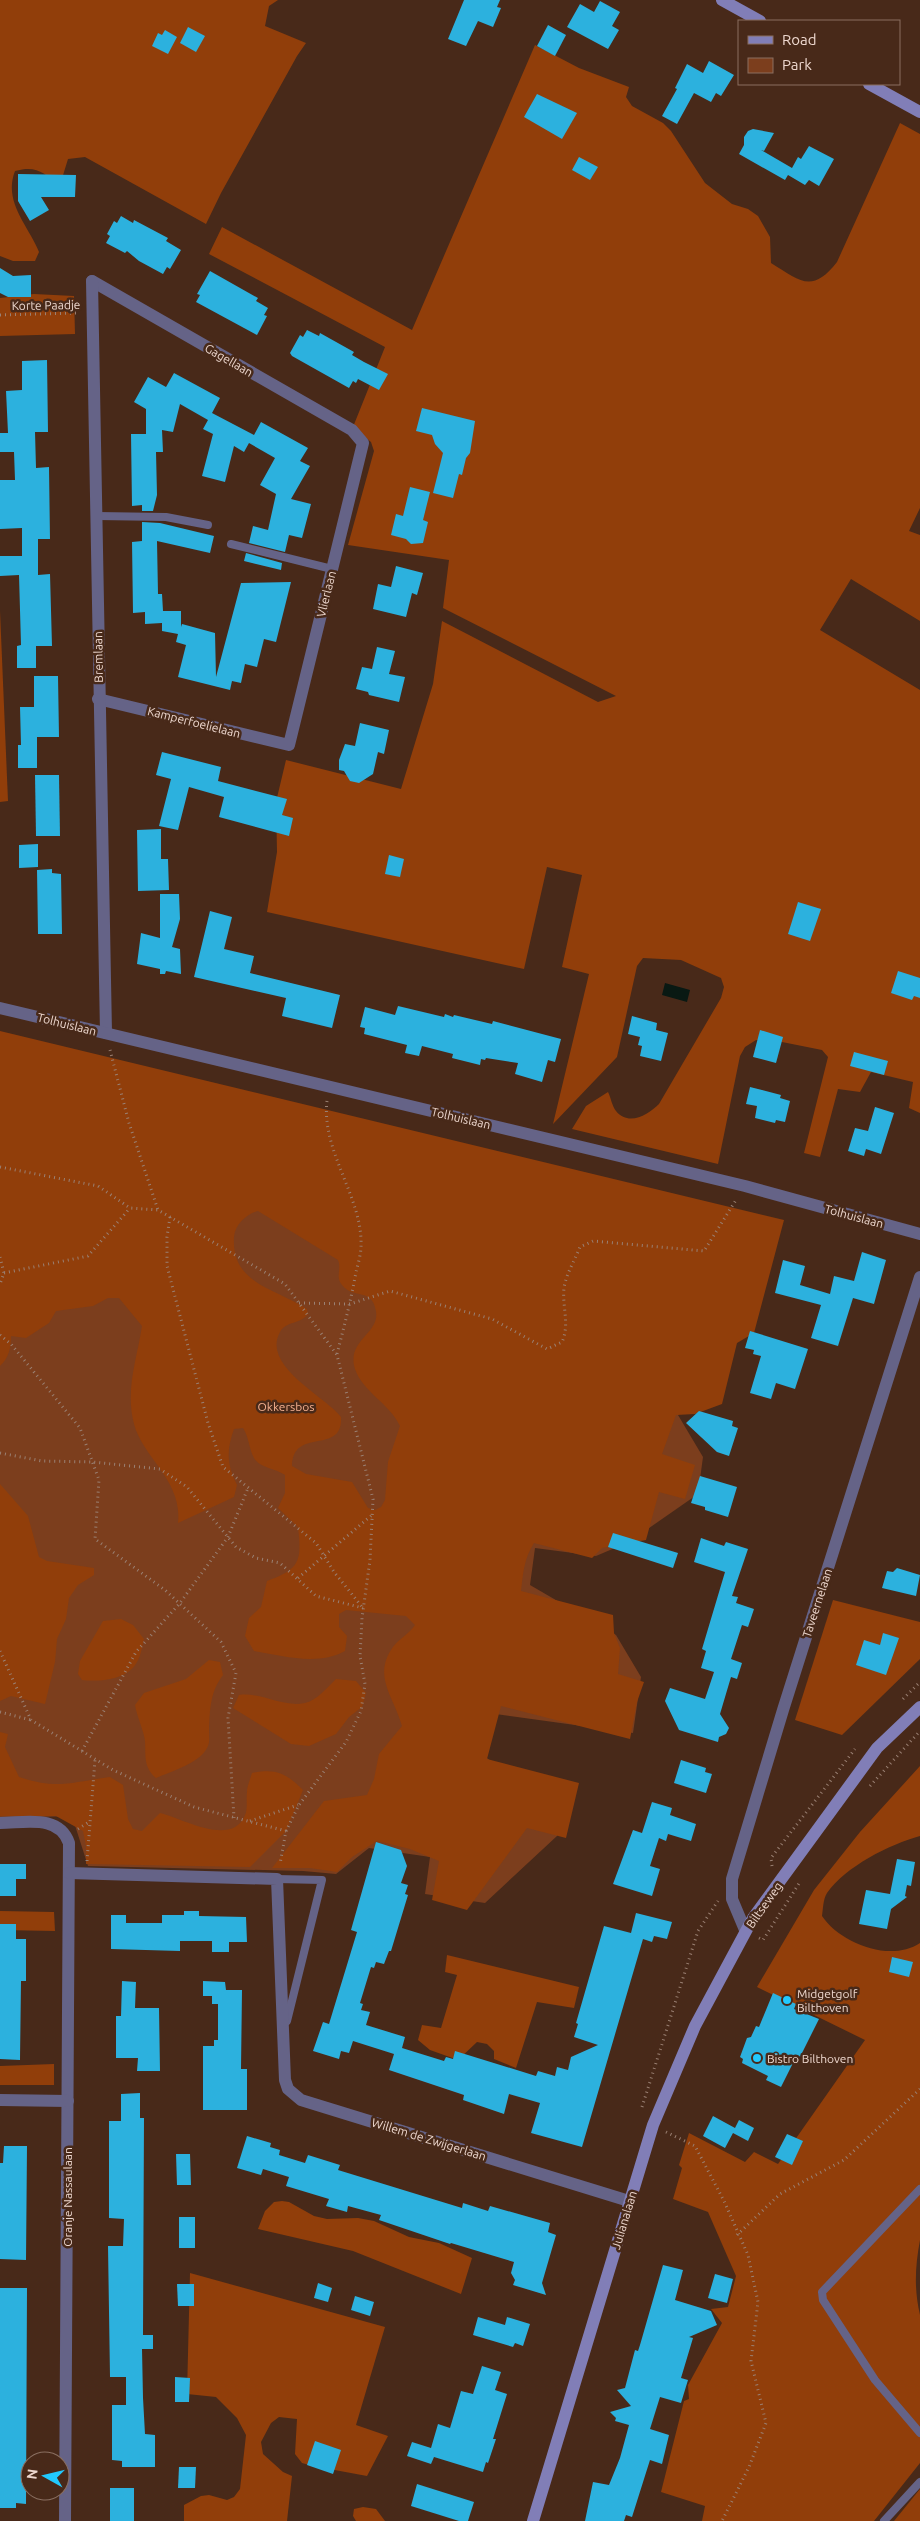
<svg xmlns="http://www.w3.org/2000/svg" width="920" height="2521" viewBox="0 0 920 2521" font-family="Ubuntu,sans-serif">
<rect width="100%" height="100%" fill="#482919"/>
<!-- green -->
<path fill="#7c3e1d" d="M0 1050 713 1382 678 1415 703 1457 698 1494 629 1542 596 1556 535 1548 530 1585 616 1635 641 1677 633 1733 481 1712 476 1749 504 1772 565 1780 557 1836 485 1903 425 1894 430 1857 369 1848 336 1874 303 1871 88 1866 72 1816 0 1818Z"/>
<!-- forest -->
<g fill="#913e0a" fill-rule="evenodd">
<path d="M0 0H278L269 6 265 26 306 43 297 56 221 193 206 224 85 157 68 159 60 185C43 173 37 165 15 171 3 202 28 225 39 252L35 261H13L0 256Z"/>
<path d="M535 45 579 68 629 87 626 97 632 106 663 123 671 131 705 183 732 204 748 209 758 216 770 237 771 263C800 281 812 294 837 262L900 123 920 134V508L909 531 920 535V621L851 579 820 630 920 690V1113L909 1108 913 1082 871 1072 860 1092 838 1089 820 1157 804 1153 828 1057 822 1050 772 1040H756L745 1047 740 1056 718 1164 572 1129 586 1106 608 1092C611 1098 612 1106 616 1111 629 1127 649 1114 659 1104L721 998 724 987 721 978 681 960 643 958 637 966 617 1057 553 1124 589 974 562 967 582 875 547 867 524 969 267 912 277 852 276 802 286 760 401 789 433 684 442 621 598 702 616 696 443 608 449 560 348 545 374 451 371 442 353 427 385 347 209 254 222 227 412 330Z"/>
<path d="M34 294 74 296 75 334 0 336V298Z"/>
<path d="M0 611 8 801 0 802Z"/>
<path d="M0 1031 784 1220 754 1333 737 1343 722 1404 695 1414 676 1415 662 1454 695 1465 685 1499 659 1492 646 1540 602 1548 592 1558 534 1543C524 1558 523 1574 521 1591L613 1615 614 1633 620 1648 618 1674 644 1682 637 1702 630 1739 501 1706 487 1759 579 1783 566 1838 527 1828 467 1910 432 1900 439 1861 410 1849 377 1841 352 1857 337 1872 310 1868H272L324 1801 367 1795 374 1779 379 1754 402 1726C394 1697 372 1676 393 1647 400 1638 409 1634 415 1625L406 1616 346 1610 339 1614V1627L347 1636 345 1651C318 1666 283 1656 254 1651L245 1636 249 1618 261 1607 267 1581C300 1569 302 1561 298 1527L278 1508 285 1493V1475C275 1468 260 1468 254 1458 249 1449 249 1437 243 1428L234 1429C226 1451 227 1465 237 1485L234 1497 178 1523C183 1481 143 1458 134 1424 125 1390 137 1359 142 1326L119 1298H108L93 1306 56 1311 49 1323 26 1338 11 1336C11 1347 9 1358 0 1366ZM258 1211 338 1260C342 1269 335 1277 342 1285 354 1300 372 1287 376 1311 380 1334 346 1340 355 1369 363 1392 390 1404 400 1426L388 1462 385 1500 381 1507 375 1510 368 1508 352 1482 306 1474 292 1466C293 1426 343 1456 341 1417 325 1396 261 1366 280 1332 286 1321 301 1324 308 1314L307 1309C275 1288 231 1284 234 1237 235 1224 247 1214 258 1211Z"/>
<path d="M0 1484 28 1516 39 1557 47 1561 94 1568V1575L78 1585 69 1598 66 1619 57 1639 55 1662 45 1704 11 1696 0 1701Z"/>
<path d="M833 1600 920 1622V1659L842 1735 795 1720Z"/>
<path d="M121 1619 133 1625 144 1639C142 1646 141 1656 137 1662 128 1680 99 1682 82 1680L78 1674 80 1661 103 1621Z"/>
<path d="M209 1660 220 1662 223 1675C210 1692 210 1709 209 1730 209 1734 210 1742 208 1746 201 1763 172 1771 156 1778 143 1767 146 1755 145 1741 144 1731 137 1717 135 1705L144 1693 186 1679Z"/>
<path d="M336 1679 356 1681 366 1693 362 1707 349 1717 336 1734 309 1746 291 1744 233 1708 239 1695C262 1692 283 1708 305 1703 316 1701 328 1687 336 1679Z"/>
<path d="M0 1732 8 1734 5 1747 19 1777C57 1790 72 1782 110 1777L123 1785 128 1819 133 1829 142 1831 160 1813C182 1818 232 1848 245 1815 248 1809 246 1799 247 1792 247 1786 250 1780 252 1773 276 1768 286 1773 303 1790L286 1831 250 1867 86 1864V1846L83 1831 56 1816H0Z"/>
<path d="M920 1766V1836C890 1844 845 1867 827 1893 823 1899 823 1910 822 1916 840 1943 890 1963 920 1943V2240C915 2267 914 2289 920 2315V2463L874 2521H702L705 2506 661 2492 684 2401 689 2399 688 2385 722 2323 711 2309 728 2307 736 2276 708 2212 673 2199 682 2168 679 2165 689 2133 745 2162 754 2152 778 2164 865 2040 757 1987 814 1890 860 1832Z"/>
<path d="M0 1911 54 1912 55 1931 0 1930Z"/>
<path d="M447 1955 579 1987 574 2008 537 2002 516 2068 494 2059V2051L487 2044 477 2042 458 2060 430 2050 418 2040 422 2025 441 2028 457 1975 445 1972Z"/>
<path d="M54 2064V2085H0V2066Z"/>
<path d="M282 2201 289 2202 314 2216 327 2219 358 2218 374 2221 409 2237 439 2243 472 2258 461 2294 353 2251 258 2229 265 2211 274 2202Z"/>
<path d="M190 2273 385 2327 356 2425 388 2436 367 2476 313 2466 302 2463 295 2454 297 2419 279 2417 271 2423 261 2442 263 2454 283 2472 292 2476 287 2521H184V2505L201 2496 209 2495 227 2500 234 2497 240 2489 246 2435 237 2418 216 2397 187 2394Z"/>
<path d="M920 2489V2521H894Z"/>
<path d="M363 2507 376 2509 385 2521H356L353 2516 354 2509Z"/>
</g>
<!-- water -->
<path fill="#091913" d="M665 983 690 990 687 1002 662 995Z"/>
<!-- building -->
<g fill="#2cb1de">
<path d="M464 0H500L497 7 501 8 493 27 478 21 466 46 448 39Z"/>
<path d="M600 1 620 12 612 26 619 30 608 49 567 27 580 4 594 12Z"/>
<path d="M548 25 566 35 555 56 537 46Z"/>
<path d="M188 27 205 36 196 52 180 43Z"/>
<path d="M165 30 177 37 168 54 152 46 158 33 162 35Z"/>
<path d="M709 61 734 75 721 96 716 93 711 102 694 93 677 124 662 116 677 89 675 88 687 64 703 73Z"/>
<path d="M537 94 577 113 562 139 524 117Z"/>
<path d="M753 129 774 133 764 151 761 150 792 168 798 157 801 159 809 146 834 159 819 186 809 180 805 185 788 175 785 180 739 154 744 145V137L748 131Z"/>
<path d="M579 157 598 167 590 180 572 170Z"/>
<path d="M18 174 76 175 75 197H41L49 210 30 221 18 201Z"/>
<path d="M121 216 133 223 134 220 168 238 166 241 181 250 170 269 167 267 163 274 139 261 127 251 125 253 106 243 110 236 107 234 114 221 117 223Z"/>
<path d="M0 268 13 276 31 275V297H8L0 293Z"/>
<path d="M210 271 258 298 256 301 268 308 264 315 267 316 257 335 196 302 200 295 197 294Z"/>
<path d="M307 330 319 336 320 333 354 352 352 355 364 362 388 374 379 390 358 379 356 383 353 381 349 388 292 356 290 353 300 335 303 337Z"/>
<path d="M47 360 48 432H35L36 468 49 467 50 539H38V575L50 574 52 646H36V668H17V646L21 645 19 575 0 576V556H22V528L0 529V480H15L14 452H0V433H8L6 391 22 390V361Z"/>
<path d="M174 373 220 398 212 413 254 435 261 422 308 448 300 461 310 466 291 499 311 504 302 538 289 535 285 552 249 543 253 526 268 530 276 494 260 485 275 458 249 443 244 452 234 446 225 482 202 476 213 434 203 429 208 420 180 404 173 432 162 430 163 452H156L157 495 153 511H142V505L132 506 131 434H146V409L134 402 148 377 166 387Z"/>
<path d="M422 408 475 421 470 453 466 458 462 475 459 474 453 498 433 493 443 453 435 444 432 435 416 431Z"/>
<path d="M410 487 430 492 423 520 428 522 423 543 411 544 406 539 391 535 396 514 403 516Z"/>
<path d="M142 522 160 523 214 536 210 553 157 541 158 594H162L163 611H181V627L182 624 215 633 216 677 241 583 291 582 276 642 264 639 257 667 245 664 241 683 232 681 230 690 178 677 186 645 176 642 178 634 162 631V623L145 624V612L133 613 132 542 142 541Z"/>
<path d="M246 553 282 563 281 570 244 561Z"/>
<path d="M396 566 423 573 417 595 412 593 406 617 373 609 378 584 391 587Z"/>
<path d="M377 647 395 651 389 674 405 677 399 702 369 695 368 692 356 689 362 667 372 669Z"/>
<path d="M34 676H58L59 737H37V768H18V745H21L20 707H34Z"/>
<path d="M360 723 389 730 384 754 378 752 373 774 359 783 350 781 344 771 339 770V760L345 744 355 746Z"/>
<path d="M162 752 221 767 218 781 287 799 282 815 293 818 289 836 219 817 224 797 189 787 178 830 159 826 171 779 156 775Z"/>
<path d="M35 775H59L60 836H36Z"/>
<path d="M161 829V859H168L169 890 138 891 137 830Z"/>
<path d="M38 844V867L19 868V845Z"/>
<path d="M389 855 404 859 400 877 385 874Z"/>
<path d="M52 869V873L61 874 62 934H38L37 870Z"/>
<path d="M160 894H179L180 919 172 947 180 949 181 974 166 971 165 974H160V969L137 964 141 933 160 938Z"/>
<path d="M798 902 821 909 810 941 788 934Z"/>
<path d="M210 911 232 917 224 949 254 956 250 973 340 995 332 1028 282 1016 286 998 194 977Z"/>
<path d="M898 971 920 978V998L914 996 912 1000 891 993Z"/>
<path d="M398 1006 444 1017 445 1014 453 1017 454 1015 492 1024 493 1021 561 1039 555 1062 548 1060 542 1082 515 1074 518 1063 486 1058 485 1060 481 1059 480 1065 452 1058 453 1054 422 1046 419 1056 405 1053 407 1045 364 1034 365 1028 360 1027 365 1007 395 1015Z"/>
<path d="M632 1016 657 1023 656 1030 668 1033 661 1061 640 1056 642 1046 638 1045 640 1037 628 1034Z"/>
<path d="M760 1030 783 1037 776 1063 753 1057Z"/>
<path d="M854 1052 888 1061 884 1075 850 1066Z"/>
<path d="M750 1087 781 1095 780 1098 790 1101 785 1122 776 1120 775 1123 755 1118 757 1106 746 1104Z"/>
<path d="M875 1107 894 1113 881 1154 866 1149 864 1156 848 1151 855 1128 868 1131Z"/>
<path d="M862 1252 886 1260 874 1304 853 1298 838 1346 811 1338 821 1305 775 1293 783 1260 805 1266 800 1285 830 1294 834 1276 854 1281Z"/>
<path d="M750 1331 808 1349 795 1389 776 1383 771 1399 750 1393 761 1356 753 1354 754 1350 745 1348Z"/>
<path d="M699 1411 733 1421 732 1426 738 1428 729 1456 717 1452 686 1423Z"/>
<path d="M700 1476 737 1487 728 1517 705 1510V1507L691 1503Z"/>
<path d="M613 1533 678 1553 673 1568 608 1547Z"/>
<path d="M701 1538 724 1546 726 1542 748 1549 732 1596 738 1597 736 1603 754 1609 748 1627 742 1625 731 1659 742 1663 737 1679 731 1677 720 1714 729 1728 726 1734 719 1737 718 1742 679 1730 665 1701 670 1688 705 1699 714 1672 701 1668 706 1651 702 1649 725 1572 694 1562Z"/>
<path d="M897 1568 920 1575 916 1596 882 1588 887 1571 893 1572Z"/>
<path d="M883 1633 899 1638 886 1675 856 1665 864 1640 880 1645Z"/>
<path d="M681 1760 706 1768 705 1772 712 1774 706 1793 674 1783Z"/>
<path d="M652 1802 672 1808 670 1815 696 1824 691 1841 668 1834 666 1841 659 1838 650 1866 660 1869 652 1896 613 1884 633 1830 642 1833Z"/>
<path d="M376 1842 401 1850 407 1866 401 1883 408 1885 405 1894 408 1895 391 1951H389L384 1964 376 1962 374 1968 371 1967 360 2003 363 2004 361 2010 370 2012 366 2025 405 2037 402 2048 444 2061 446 2057 453 2059 455 2051 536 2076 538 2071 555 2076 557 2067 568 2070 571 2057 598 2045 574 2037 578 2024 576 2023 604 1926 631 1933 636 1913 672 1922 667 1939 654 1936 652 1942 643 1939 582 2147 531 2133 540 2103 509 2094 504 2114 463 2100 464 2095 389 2070 394 2054 353 2041 349 2053 341 2051 339 2059 313 2051 323 2022 329 2024 357 1932 351 1930Z"/>
<path d="M897 1859 915 1862 911 1886 907 1885 905 1896 907 1897 891 1909 887 1929 859 1924 866 1890 890 1894Z"/>
<path d="M0 1864H26V1879H16V1896H0Z"/>
<path d="M184 1911H199V1916L246 1917 247 1942H229V1952H212V1941H180V1951L111 1949V1915H126V1923H162V1915H184Z"/>
<path d="M0 1924H16V1939H26V1981H21L20 2060 0 2059Z"/>
<path d="M892 1957 913 1962 909 1977 889 1972Z"/>
<path d="M122 1981 136 1982 135 2008H159L160 2071H137L138 2058H116V2016H121Z"/>
<path d="M203 1981 225 1982 226 1990H242L241 2069H247V2110H203V2046H214V2040H218V2004H212V1996H203Z"/>
<path d="M773 1993 796 2004 794 2009 819 2019 800 2057 797 2055 781 2087 766 2080 768 2076 742 2063 743 2059 740 2057 747 2038 751 2037 756 2026 759 2027Z"/>
<path d="M140 2093V2118H144L143 2335H153V2349H142L143 2398 145 2434 155 2435V2467H122V2461L112 2460V2405H126V2377H110L108 2246H123L124 2219 109 2218V2121H121V2094Z"/>
<path d="M713 2116 735 2128 739 2120 754 2128 748 2141 733 2133 725 2148 703 2136Z"/>
<path d="M787 2134 803 2141 792 2165 775 2157Z"/>
<path d="M247 2136 271 2143 270 2147 280 2150 279 2155 305 2163 308 2155 340 2165 338 2170 462 2208 463 2203 488 2211 490 2206 550 2223 548 2232 556 2235 542 2283 546 2295 513 2285 515 2280 511 2273 514 2262 451 2243 450 2244 379 2220 381 2215 348 2206 347 2212 326 2206 329 2199 286 2186 289 2177 263 2169 261 2175 237 2168Z"/>
<path d="M4 2146H27L26 2260 0 2259V2163H3Z"/>
<path d="M176 2154H190L191 2185H177Z"/>
<rect x="179" y="2217" width="16" height="31"/>
<path d="M663 2265 683 2270 675 2300 711 2311 717 2325 689 2337 693 2338 681 2378 688 2380 681 2403 660 2397 650 2429 669 2435 662 2464 650 2460 632 2517 626 2515 624 2521H585L593 2482 609 2485 620 2458 629 2425 615 2421 616 2418 610 2412 631 2406 617 2390 625 2388 635 2350 638 2351 640 2345Z"/>
<path d="M715 2274 733 2279 727 2303 708 2298Z"/>
<path d="M318 2283 332 2288 328 2302 314 2298Z"/>
<path d="M177 2284H194V2306H178Z"/>
<path d="M0 2288H27L26 2504 16 2503V2508H0Z"/>
<path d="M355 2296 374 2302 370 2316 351 2310Z"/>
<path d="M478 2317 505 2325 507 2317 530 2324 523 2346 515 2343 513 2347 473 2335Z"/>
<path d="M482 2366 501 2372 495 2390 507 2394 493 2439H496L488 2463 486 2462 483 2472 434 2457 431 2464 407 2456 412 2442 431 2448 438 2424 450 2428 461 2391 473 2394Z"/>
<path d="M175 2377 190 2378 189 2402H175Z"/>
<path d="M315 2441 341 2450 333 2474 307 2465Z"/>
<path d="M179 2467H196L195 2488H178Z"/>
<path d="M417 2484 474 2502 468 2521H459L411 2506Z"/>
<rect x="110" y="2488" width="24" height="33"/>
</g>
<g fill="none" stroke-linecap="round" stroke-linejoin="round">
<!-- path -->
<g stroke="#9a8073" stroke-width="3" stroke-dasharray="1 4" stroke-linecap="butt">
<path d="M0 315 77 313"/>
<path d="M110 1050 129 1123 158 1210"/>
<path d="M327 1101C321 1151 363 1198 361 1246 361 1254 358 1264 356 1272 351 1300 344 1327 337 1354"/>
<path d="M0 1167 98 1186 130 1208 158 1210 285 1284 337 1355 373 1499 370 1560 362 1618 360 1656 365 1684 361 1711 346 1742 299 1805 286 1831"/>
<path d="M170 1217 167 1237V1266L208 1423 223 1467 316 1543 334 1572 363 1608"/>
<path d="M0 1257 4 1273 0 1284"/>
<path d="M4 1273 88 1256 130 1208"/>
<path d="M299 1303 350 1304 390 1291 492 1319 547 1349 562 1342C570 1324 562 1307 564 1288 566 1274 575 1260 580 1247L593 1241 704 1251 736 1200"/>
<path d="M0 1335 11 1344 80 1428 99 1480 95 1539 165 1590 221 1642 236 1673 228 1718 234 1818"/>
<path d="M0 1453 42 1461 92 1462 160 1469 187 1487 236 1547 256 1558 280 1563 316 1596 363 1608"/>
<path d="M298 1578 372 1515"/>
<path d="M0 1651 31 1720 113 1770 194 1807 286 1831 280 1864"/>
<path d="M903 1699 920 1682"/>
<path d="M0 1712 31 1720"/>
<path d="M82 1751 136 1652 180 1603 228 1537 248 1488"/>
<path d="M870 1786 920 1731"/>
<path d="M250 1821 298 1805"/>
<path d="M78 1829 89 1822"/>
<path d="M87 1861 95 1760"/>
<path d="M772 1866 771 1858 855 1749"/>
<path d="M759 1938 763 1940 800 1882"/>
<path d="M642 2107 698 1931 718 1901"/>
<path d="M666 2132 695 2146 724 2201 748 2255 758 2302 751 2361 766 2423 749 2467 722 2521"/>
<path d="M737 2235 780 2194 844 2160 920 2089"/>
</g>
<!-- lane -->
<g stroke="#656387" stroke-width="8">
<path d="M97 516 166 517 208 525"/>
<path d="M231 544 332 569"/>
<path d="M277 1879 322 1880 287 2021"/>
<path d="M920 2189 822 2292 823 2300 875 2380 920 2433"/>
<path d="M884 2521 920 2482"/>
</g>
<!-- street -->
<g stroke="#656387" stroke-width="12">
<path d="M92 281 352 430 363 443 289 745 98 699"/>
<path d="M92 281 106 1033"/>
<path d="M0 1008 745 1186 920 1234"/>
<path d="M0 1823C25 1823 59 1814 69 1843L65 2521"/>
<path d="M69 1873 277 1879 285 2080 288 2089 301 2100 629 2201"/>
<path d="M745 1930 732 1899V1879L783 1710 920 1277"/>
<path d="M0 2100 68 2101"/>
</g>
<!-- secondary -->
<g stroke="#817eb7" stroke-width="12">
<path d="M722 0 760 21"/>
<path d="M869 84 920 112"/>
<path d="M533 2521 653 2125 695 2026 753 1918 877 1748 920 1707"/>
</g>
</g>
<!-- markers -->
<g fill="#22c9fd" stroke="#482919" stroke-width="2">
<circle cx="787" cy="2000" r="5"/>
<circle cx="757" cy="2058" r="5"/>
</g>
<g text-anchor="middle" dominant-baseline="central" stroke-width="5" stroke-linejoin="round" paint-order="stroke">
<!-- street labels -->
<g font-size="12" fill="#edd7ce" stroke="#482919">
<text transform="translate(46 305) rotate(-1)">Korte Paadje</text>
<text transform="translate(229 360) rotate(30)">Gagellaan</text>
<text transform="translate(326 594) rotate(-76)">Vlierlaan</text>
<text transform="translate(98 657) rotate(-91)">Bremlaan</text>
<text transform="translate(194 722) rotate(14)">Kamperfoelielaan</text>
<text transform="translate(67 1024) rotate(14)">Tolhuislaan</text>
<text transform="translate(461 1118) rotate(13)">Tolhuislaan</text>
<text transform="translate(854 1216) rotate(15)">Tolhuislaan</text>
<text transform="translate(817 1603) rotate(-72)">Taveernelaan</text>
<text transform="translate(764 1905) rotate(-55)">Biltseweg</text>
<text transform="translate(429 2139) rotate(17)">Willem de Zwijgerlaan</text>
<text transform="translate(67 2197) rotate(-90)">Oranje Nassaulaan</text>
<text transform="translate(624 2220) rotate(-73)">Julianalaan</text>
</g>
<!-- park labels -->
<g font-size="12" fill="#f6b190" stroke="#482919">
<text x="286" y="1406">Okkersbos</text>
</g>
<!-- poi labels -->
<g font-size="12" fill="#edd7ce" stroke="#482919" text-anchor="start">
<text x="797" y="1993">Midgetgolf<tspan x="797" dy="14">Bilthoven</tspan></text>
<text x="767" y="2058">Bistro Bilthoven</text>
</g>
</g>
<!-- legend -->
<rect x="738" y="20" width="162" height="65" fill="#482919" stroke="#8a6f61"/>
<rect x="748" y="36" width="25" height="8" fill="#817eb7" stroke="#8a6f61"/>
<text x="782" y="45" font-size="15" fill="#edd7ce">Road</text>
<rect x="748" y="58" width="25" height="15" fill="#7c3e1d" stroke="#8a6f61"/>
<text x="782" y="70" font-size="15" fill="#edd7ce">Park</text>
<!-- north arrow -->
<g transform="translate(45 2476) rotate(278)"><circle r="24" fill="#482919" stroke="#8a6f61"/>
<path d="M0-4L9 19L0 12L-9 19Z" fill="#22c9fd"/>
<text y="-8" font-size="14" font-weight="bold" text-anchor="middle" fill="#edd7ce">N</text>
</g>
</svg>
